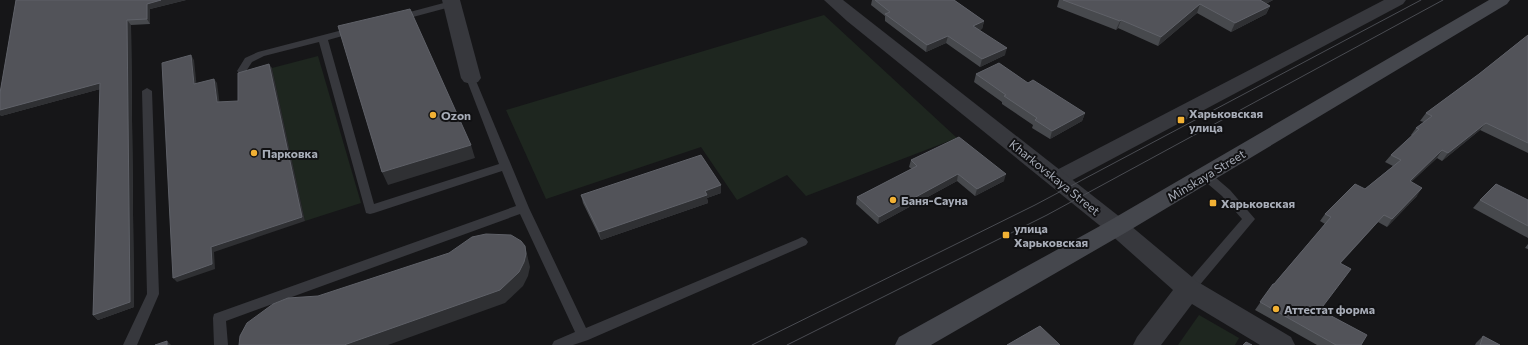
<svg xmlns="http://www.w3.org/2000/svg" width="1528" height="345" viewBox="0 0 1528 345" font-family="Commissioner,sans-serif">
<rect width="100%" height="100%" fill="#161618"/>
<!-- green -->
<g fill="#1e261f">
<path d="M824 15 957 138 806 196 787 175 737 200 701 147 546 199 506 110Z"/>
<path d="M318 56 361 203 305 221 272 68Z"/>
<path d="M1199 315 1239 338 1235 345H1178Z"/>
</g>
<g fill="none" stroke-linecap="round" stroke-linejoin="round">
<!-- service -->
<g fill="#37383d" fill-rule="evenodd">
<path d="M451 1 454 2 455 4 454 6 398 21 394 18 395 16Z"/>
<path d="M354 27 359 30 357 32 328 40 374 204 499 164 466 78 468 76H474L529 208 586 328 798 239 802 237 806 239 808 242 806 245 588 340 573 345H552L554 341 575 332 520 214 226 321 228 345H214L213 318 214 314 516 206 502 171 374 213 370 214 366 213 319 42 264 56 252 62 245 73H239L237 71 245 58 258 52Z"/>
<path d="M147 88 152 91 159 294 137 345H123L147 294 142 91Z"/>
<path d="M1205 171 1209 172 1230 190 1255 219 1193 293 1189 294 1185 293 1183 289 1185 285 1242 219 1222 196 1201 178 1199 175 1201 172Z"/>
</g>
<!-- minor -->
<g fill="#37383d" fill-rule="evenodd">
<path d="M442 0H460L481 78 478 82 471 84 464 82 461 78Z"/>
<path d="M1384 0H1406L1403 4 1065 184 1057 187 1049 184 1046 179 1049 174Z"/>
<path d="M1117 218 1125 221 1198 282 1291 337 1295 345H1260L1192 304 1161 345H1133L1137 337 1173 290 1109 233 1105 227 1109 221Z"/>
</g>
<!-- tertiary -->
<path fill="#37383d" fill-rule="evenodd" d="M824 0H843L1125 221 1129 227 1125 233 1117 236 1109 233 847 21Z"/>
<!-- secondary -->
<path fill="#45474d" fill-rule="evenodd" d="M1489 0H1510L1507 4 1125 233 931 345H895L899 337 1109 221Z"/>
<!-- tram -->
<g stroke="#4a4c52" stroke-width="1">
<path d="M752 345 1035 205 1421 0"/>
<path d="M787 345 1047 215 1443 0"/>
</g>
</g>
<!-- wall -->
<g fill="#47494d">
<path d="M16 0H186L150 9V24L131 25 134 307 98 320 93 315 100 89 1 116 0 114V93Z"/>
<path d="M872 0H954L984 21 982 29 979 30 1005 55 980 67 946 43 926 52 885 21V16L871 5Z"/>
<path d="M1059 0H1273L1266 4 1270 6 1266 14 1231 32 1197 13 1158 46 1118 28 1116 30 1057 7Z"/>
<path d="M1528 35V153L1480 130 1442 161 1437 158 1411 182 1417 196 1387 227 1378 222 1341 263 1320 310 1361 345H1317L1255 310 1273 284H1274L1325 224 1320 221 1325 214 1365 189 1393 166 1385 162 1391 155 1412 136 1411 135 1416 128 1424 122 1420 121 1426 113 1479 74Z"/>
<path d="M976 74 1028 83 1085 113 1082 121 1050 139 1032 128 1033 125 1002 104V102L974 82Z"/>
<path d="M911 160 1004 181 975 196 957 181 878 224 856 204 857 197 912 169 909 167Z"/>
<path d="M721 185V193L707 198 708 203 601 240 583 203 581 195Z"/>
<path d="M1480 200H1528V238L1473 208Z"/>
<path d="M1528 244V249L1525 248Z"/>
<path d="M1483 336 1500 345H1475L1476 343Z"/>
</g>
<!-- shaded-wall -->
<g fill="#2f3033">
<path d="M161 0H186L150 9V24L147 19V4Z"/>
<path d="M1261 0H1273L1256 9Z"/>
<path d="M1200 4 1197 13 1158 46 1161 37Z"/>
<path d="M1270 6 1266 14 1231 32 1235 23Z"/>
<path d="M127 20 131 25 134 307 98 320 93 315Z"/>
<path d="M1121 20 1118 28 1116 30 1120 21Z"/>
<path d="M984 21 982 29 971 33 973 26Z"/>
<path d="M948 36 946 43 926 52 927 45Z"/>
<path d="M1007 48 1005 55 980 67 982 59Z"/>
<path d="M191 55 194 60 197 89 194 84Z"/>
<path d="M269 64 272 68 305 221 214 252 215 269 177 282 173 278 211 247Z"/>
<path d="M214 79 217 83 220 106 217 102Z"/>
<path d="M100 83 104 88 1 116 0 114V110Z"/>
<path d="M1085 113 1082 121 1050 139 1052 131Z"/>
<path d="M1486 123 1480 130 1442 161 1448 153Z"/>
<path d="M471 145 475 158 388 185 382 172Z"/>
<path d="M1442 150 1437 158 1404 189 1410 181Z"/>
<path d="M958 174 957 181 878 224 879 217Z"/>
<path d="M1006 174 1004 181 975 196 977 189Z"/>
<path d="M721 185V193L707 198 708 203 601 240 599 232 705 191Z"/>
<path d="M1422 188 1417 196 1387 227 1392 219Z"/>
<path d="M1384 215 1378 222 1334 270 1340 263Z"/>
<path d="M525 246 530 267 528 276 523 286 505 303 388 345H344Z"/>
<path d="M167 341 171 345H167Z"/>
</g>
<!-- building -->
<g fill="#525359" stroke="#5f6168">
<path d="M16 0H161L147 4V19L127 20 130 302 93 315 100 83 0 110V93Z"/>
<path d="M875 0H954L984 21 973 26 1007 48 982 59 948 36 927 45 885 14 890 12Z"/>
<path d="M1063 0H1261H1260L1270 6 1235 23 1200 4 1161 37 1121 20 1120 21Z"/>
<path d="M410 9 471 145 382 172 338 26Z"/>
<path d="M1528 35V143L1486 123 1448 153 1442 150 1410 181 1422 188 1392 219 1384 215 1340 263 1351 269 1320 310 1367 335 1361 345H1336L1260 302 1273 284H1274L1331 217 1325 214 1355 184 1365 189 1401 160 1391 155 1419 129 1416 128 1432 116 1426 113 1479 74Z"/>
<path d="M191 55 194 84 214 79 217 102 238 101V73L269 64 302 217 211 247 212 264 173 278 162 63Z"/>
<path d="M999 63 1028 83 1033 80 1085 113 1052 131 1035 120 1037 118 1004 96 1006 95 976 74Z"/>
<path d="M959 137 1006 174 977 189 958 174 879 217 857 197 917 166 911 160Z"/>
<path d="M701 155 721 185 705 191 707 195 599 232 581 195Z"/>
<path d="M1496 184 1528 200V226L1480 200Z"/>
<path d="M486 234 511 235 521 241 525 246 526 254 524 262 519 272 500 290 344 345H239L240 336 247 323 273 304 288 298 318 296 449 253 472 237Z"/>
<path d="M1040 326 1060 345H1007Z"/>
<path d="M1483 336 1500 345H1480Z"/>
<path d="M167 341V345H155Z"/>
<path d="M1246 342 1252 345H1243Z"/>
</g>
<!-- markers -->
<g fill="#f2b134" stroke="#111113" stroke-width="1.5">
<circle cx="433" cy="115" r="4"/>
<rect x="1177" y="116" width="8" height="8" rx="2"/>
<circle cx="254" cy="153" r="4"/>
<circle cx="893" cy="200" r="4"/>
<rect x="1209" y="199" width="8" height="8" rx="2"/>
<rect x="1002" y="231" width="8" height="8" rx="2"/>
<circle cx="1276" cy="309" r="4"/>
</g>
<g text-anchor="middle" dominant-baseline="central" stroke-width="4" stroke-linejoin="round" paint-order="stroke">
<!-- poi labels -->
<g font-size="12" font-weight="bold" fill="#a8adb8" stroke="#111113" text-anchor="start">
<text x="1189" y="113">Харьковская<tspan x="1189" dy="14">улица</tspan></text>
<text x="441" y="115">Ozon</text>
<text x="262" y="153">Парковка</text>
<text x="901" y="200">Баня-Сауна</text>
<text x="1221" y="203">Харьковская</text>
<text x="1014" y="228">улица<tspan x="1014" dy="14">Харьковская</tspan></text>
<text x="1284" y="309">Аттестат форма</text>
</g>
<!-- street labels -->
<g font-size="12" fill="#a8adb8" stroke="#111113">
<text transform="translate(1206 175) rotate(-31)">Minskaya Street</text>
<text transform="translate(1055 177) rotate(39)">Kharkovskaya Street</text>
</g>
</g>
</svg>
